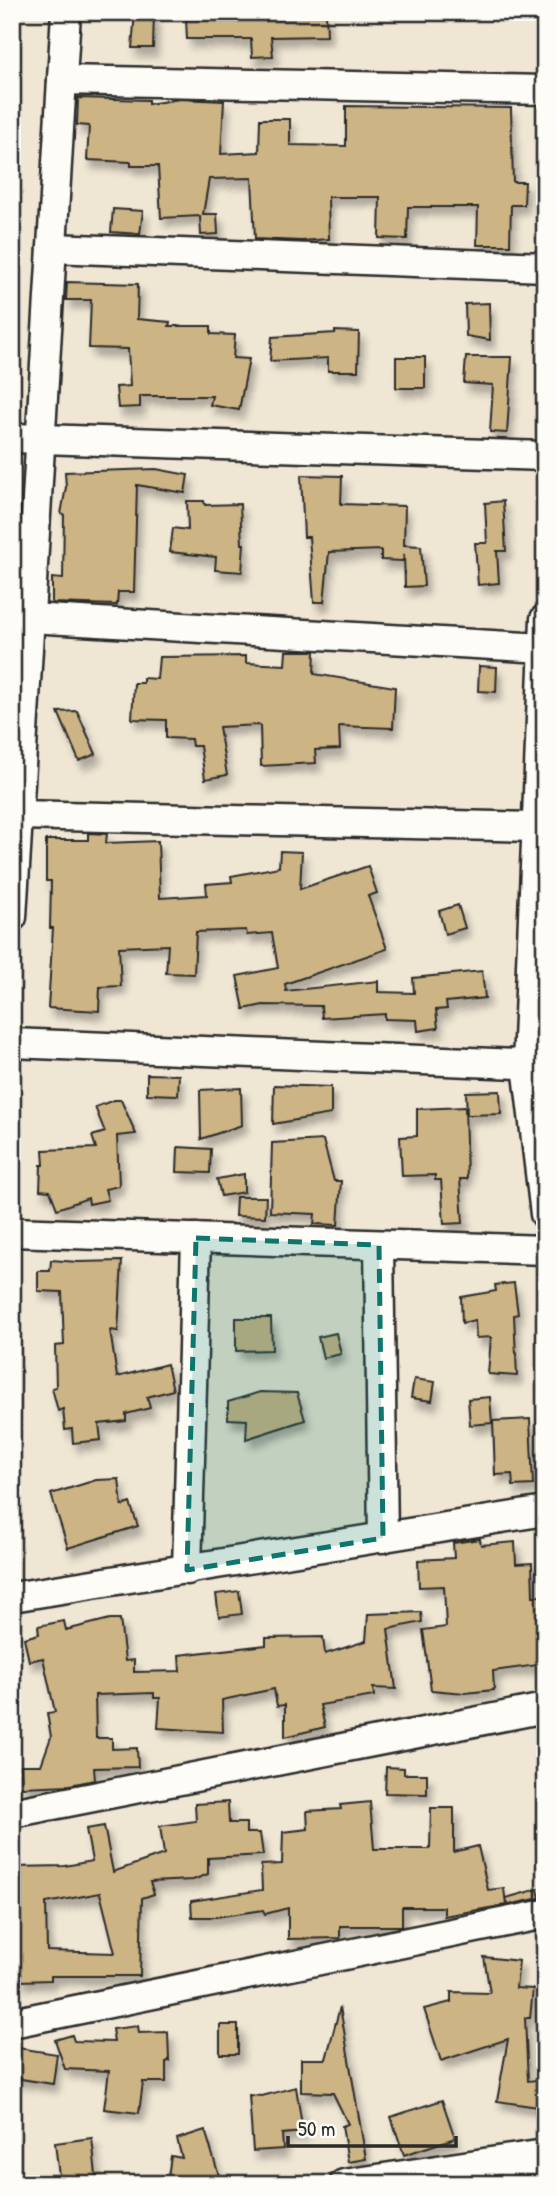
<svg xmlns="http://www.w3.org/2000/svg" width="557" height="2196" viewBox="0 0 557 2196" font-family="'Patrick Hand',sans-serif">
<defs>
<filter id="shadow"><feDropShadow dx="4.5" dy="8" stdDeviation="3.5" flood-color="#0004"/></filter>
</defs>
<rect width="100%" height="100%" fill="#efe6d4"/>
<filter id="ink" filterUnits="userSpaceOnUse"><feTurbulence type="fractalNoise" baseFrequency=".0143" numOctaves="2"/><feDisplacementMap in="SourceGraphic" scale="14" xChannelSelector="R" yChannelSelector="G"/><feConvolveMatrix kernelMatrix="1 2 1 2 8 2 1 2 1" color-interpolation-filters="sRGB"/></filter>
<g filter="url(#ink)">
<!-- building -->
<g fill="#cdb484" stroke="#2b2b2b" stroke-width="2" fill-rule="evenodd" filter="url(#shadow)">
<path d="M135 12H154L153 48H132Z"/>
<path d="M227 12H326L327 36 271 37 273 56 252 57 251 39H187L186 19H227Z"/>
<path d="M78 98 148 100V104L180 99 224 101 221 154 259 152 260 119H290V145L346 146V106L511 108 513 182H525L524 205H511L510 245H477L478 207H408L407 239 379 238 380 197H328L329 239 301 241 255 239 252 178 209 179 203 214H217L218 234 201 235 200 216 161 218 158 166H131V162L87 160 89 126 77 125Z"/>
<path d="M113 209 143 211 140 234 111 232Z"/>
<path d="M67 282 138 284 137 319 170 322 169 326H211V334L235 335 233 358 249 359 239 410 210 405 212 396H140V407L118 408 116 387 130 386 128 349 89 348 91 300H66Z"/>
<path d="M489 303 490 340 466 336 465 304Z"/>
<path d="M335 331 359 332 358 371H328V358L270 361 272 337 335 333Z"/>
<rect x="396" y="357" width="29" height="31"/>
<path d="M466 357H512L507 433 490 432 493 385 464 383Z"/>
<path d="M156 469 188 475 185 493 137 485 134 592H118L117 605 52 603V578L63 579 64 515 61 514 66 487 65 472Z"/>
<path d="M301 475 342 476 341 504 405 506 404 545 421 546 424 586 405 587 404 554 403 561 381 560V550L329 552 324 602H314L309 537H304Z"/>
<path d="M187 501H204L205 505 240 504 242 544H244L242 572 215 570 216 557 170 552 173 528 188 530Z"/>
<path d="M503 501 506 551H497L499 583 478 585 475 543H487L485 503Z"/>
<path d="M286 651H315L314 674 395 687 393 728 339 726 340 749 315 750 316 763 261 766 260 725 219 727 227 775 205 779 200 746H192L191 739 166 738V720L132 719 134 683H143V678L157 679 159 657 246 656V663L285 665Z"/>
<path d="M479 666 497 667 496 692 478 691Z"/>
<path d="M77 711 96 754 79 761 58 712Z"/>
<path d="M88 833 107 834 106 843 158 841 160 898 207 895 206 884 232 882 231 876 279 867 280 851 302 852 300 889 368 866 377 893 368 896 387 949 285 984 286 991 378 981V992L414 993 413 978 482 971 485 998 446 1002 447 1009 436 1010 438 1028 418 1031 417 1020 385 1019V1014L322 1018 321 1006 263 1005 244 1009 237 976 278 968 272 933 247 935 246 930 196 932 194 974 166 973 168 945 119 947 121 986 100 987 99 1011 48 1008 53 928H50L51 881H46V840H88Z"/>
<path d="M458 905 465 928 445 934 439 911Z"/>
<path d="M147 1074 179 1075 178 1095 147 1094Z"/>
<path d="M274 1085 331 1087V1114L273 1124Z"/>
<path d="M241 1088 242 1125 201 1139 200 1090Z"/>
<path d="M500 1091 501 1114 467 1115 466 1092Z"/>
<path d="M114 1100H121L136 1134 117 1136 119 1186 105 1189 108 1200 89 1204 88 1198 57 1209 50 1191 40 1190 41 1165H44L43 1150 96 1148 92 1136 105 1132 95 1107Z"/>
<path d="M465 1107 467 1179H460L463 1223 444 1224 441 1180H435V1175L402 1176 400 1137 417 1136V1109Z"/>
<path d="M323 1140 334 1181H341L338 1225 314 1224 315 1214 270 1212 272 1143Z"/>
<path d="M178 1147 211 1149 210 1173 177 1172Z"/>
<path d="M244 1174V1192L221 1196 217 1179Z"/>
<path d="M236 1197H266L265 1217 235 1216Z"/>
<path d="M51 1260 78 1262 122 1261 118 1331 110 1330 117 1377 167 1364 173 1390 147 1397 150 1408 126 1414V1421L99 1424 101 1440 73 1443 72 1429 65 1430 63 1409 58 1411 52 1388 56 1387 55 1346 64 1345 62 1292 38 1291V1271H50Z"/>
<path d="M514 1283 518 1314 514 1315 517 1376 488 1374 491 1337 476 1338 475 1320 462 1323 461 1297 496 1291 495 1285Z"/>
<path d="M236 1318H271L272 1350 236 1351Z"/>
<path d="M336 1333 341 1354 323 1358 318 1337Z"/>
<path d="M414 1379 435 1382 432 1401 411 1398Z"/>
<path d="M260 1392 297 1393 305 1420 246 1439 247 1420 228 1419V1402Z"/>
<path d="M490 1397 492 1423 470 1425 468 1399Z"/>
<path d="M530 1419 533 1485 513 1486 512 1474 495 1475 493 1421Z"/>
<path d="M119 1479 122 1506 130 1503 138 1526 68 1548 51 1494 96 1480Z"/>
<path d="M480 1539 481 1545 515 1542 516 1564 532 1563 533 1596H545V1664L493 1671 494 1690 465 1693 431 1690 423 1630 446 1627 444 1586 419 1587 418 1560 454 1558 453 1543Z"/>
<path d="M239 1591 242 1614 219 1617 216 1594Z"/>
<path d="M421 1612 422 1622 388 1629 396 1689 373 1688 374 1696 320 1705 325 1727 285 1737V1705L277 1706 274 1689 222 1700 223 1732 158 1728 160 1698H154V1693L95 1695 96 1738H112V1749L137 1748 138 1767 94 1768 95 1780 70 1785 22 1787 21 1765H41L51 1737 47 1713 55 1712 43 1658 29 1661 24 1638 39 1634 38 1626 64 1621 66 1630 110 1619H120L125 1661 134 1660V1672L180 1671 179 1655 266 1645V1638L323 1637 325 1654 366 1641 368 1614Z"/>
<path d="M386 1767 404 1768V1774H427V1794L385 1793Z"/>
<path d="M228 1802 229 1823H246V1833H260L263 1855 208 1858V1874L193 1880 150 1882 154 1894 142 1898 140 1976H51V1980L20 1981 19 1945H15V1886H12V1867L65 1866 92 1861 86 1829 104 1826 113 1872 164 1854 160 1826 196 1821 195 1804ZM100 1893 115 1953 47 1951 46 1903Z"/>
<path d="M370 1802 374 1849H430L431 1808H454V1852L478 1846 488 1890 504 1888 506 1905 444 1916V1907H402V1926H340V1938L288 1939V1908L265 1914 263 1910 216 1917H192L191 1901 262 1890 261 1865 282 1864 283 1832 308 1829 307 1811 341 1809 340 1805Z"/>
<path d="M538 1889 540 1898 508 1905 506 1898Z"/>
<path d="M484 1957 519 1961 516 1988 533 1989 530 2018H525L528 2081 545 2079V2108L497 2101 508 2039 441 2061 424 2009 451 2002V1992L490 1993Z"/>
<path d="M340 2007 366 2159 348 2162 342 2126 348 2124 333 2093 301 2092V2059H326Z"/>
<rect x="220" y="2025" width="18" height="29"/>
<path d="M138 2026 139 2033 168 2032 169 2061 166 2062V2082H143L139 2113 104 2109 109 2071 65 2069 55 2040 72 2035 74 2041 114 2042 112 2029Z"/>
<path d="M12 2047 57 2054 53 2084 15 2078 12 2072Z"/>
<path d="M296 2087 303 2132 282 2134 283 2149 253 2151 249 2095 262 2096Z"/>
<path d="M442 2100 455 2138 404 2155 391 2117Z"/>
<path d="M205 2130 220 2179 199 2184H167L171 2156 182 2158 177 2139Z"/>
<path d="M92 2138 97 2184H60L55 2143Z"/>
</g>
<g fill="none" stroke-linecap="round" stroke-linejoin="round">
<!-- minor casing -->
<g stroke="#2b2b2b" stroke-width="33">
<g id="minor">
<path d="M62 80 545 90"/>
<path d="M52 248 545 267"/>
<path d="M12 438 545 456"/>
<path d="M30 618 544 648"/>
<path d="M545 619 527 1065 545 1214"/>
<path d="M18 815 537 827"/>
<path d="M12 917 66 12"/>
<path d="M12 1043 544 1065"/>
<path d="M12 1232 545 1250"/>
<path d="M379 1245 383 1538"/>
<path d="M187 1570 196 1238"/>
<path d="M12 1597 545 1511"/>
<path d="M12 1813 545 1708"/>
<path d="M12 2023 545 1914"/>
<path d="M344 2184 545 2154"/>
<path d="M513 2184 545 2154"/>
</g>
</g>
<!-- minor -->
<use href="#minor" stroke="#fdfcf7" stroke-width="28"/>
</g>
</g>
<!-- marked area -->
<path fill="#0f766e" fill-opacity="0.2" stroke="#0f766e" stroke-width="5" stroke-dasharray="14 9" stroke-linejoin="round" d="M196 1238 379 1245 383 1538 187 1570Z"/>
<!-- margin -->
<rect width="557" height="2196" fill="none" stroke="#fdfcf7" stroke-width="42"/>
<rect x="21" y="21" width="515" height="2154" fill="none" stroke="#2b2b2b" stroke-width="2.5" filter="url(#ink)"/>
<!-- scale -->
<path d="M288 2136v10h168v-10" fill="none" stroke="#2b2b2b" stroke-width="3.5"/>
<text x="298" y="2136" font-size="21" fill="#2b2b2b" stroke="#fdfcf7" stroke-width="5" paint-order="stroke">50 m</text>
</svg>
